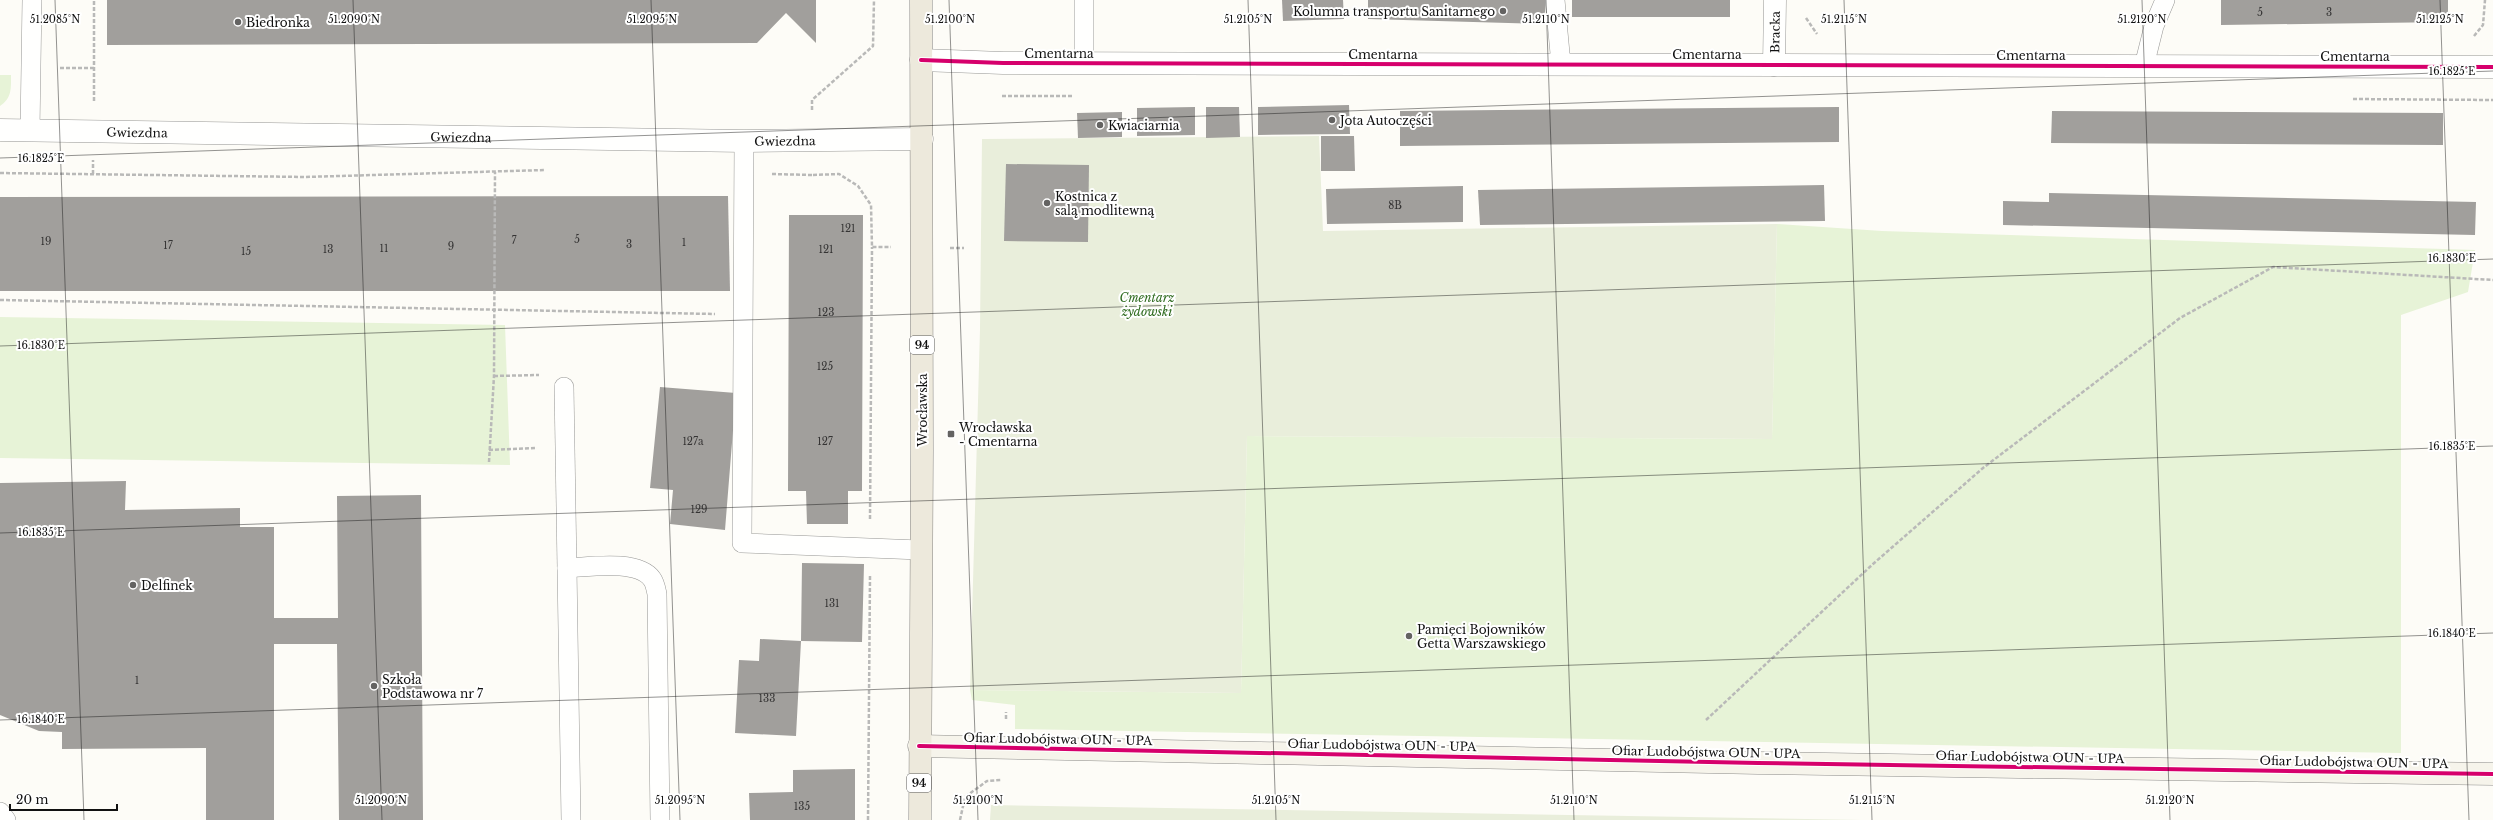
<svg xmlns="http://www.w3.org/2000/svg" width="2493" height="820" viewBox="0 0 2493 820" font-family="'Libre Baskerville',serif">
<rect width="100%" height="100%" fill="#fdfcf7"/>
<!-- green -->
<g fill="#e7f3d7">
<path d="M0 75H11C11 89 12 98 0 106Z"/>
<path d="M1777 224 1882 231 2475 250 2468 292 2401 315V753L1015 729V705L972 700 970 690 1241 693 1247 436 1772 439Z"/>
<path d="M0 317 505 325 510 465 0 458Z"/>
</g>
<!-- cemetery -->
<g fill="#e9eedb">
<path d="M1319 136 1323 231 1777 224 1772 439 1247 436 1241 693 970 690 980 329 982 139Z"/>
<path d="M991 805 1862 820H990Z"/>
</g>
<!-- building -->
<g fill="#a19f9c">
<path d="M107 0H816V43L786 13 757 43 107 45Z"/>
<path d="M1282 0H1343L1344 19 1283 21Z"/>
<path d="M1368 0H1545V24L1368 19Z"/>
<rect x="1572" y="0" width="158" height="17"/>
<path d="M2221 0H2448V22L2221 25Z"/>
<path d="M1349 105 1350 134 1258 135V107Z"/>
<path d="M1195 107V135L1137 136V108Z"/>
<path d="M1206 107H1239L1240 137 1206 138Z"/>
<path d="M1839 107V142L1400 146V111Z"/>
<path d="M2052 111 2443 113V145L2051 143Z"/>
<path d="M1122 112V137L1078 138 1077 113Z"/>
<path d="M1321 136H1354L1355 171H1321Z"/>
<path d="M1006 164 1089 165 1088 242 1004 241Z"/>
<path d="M1824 185 1825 221 1480 225 1478 190Z"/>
<path d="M1463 186V222L1327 224 1326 189Z"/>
<path d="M2049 193 2476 202 2475 235 2003 225V201L2049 202Z"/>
<path d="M728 196 730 291H0V197Z"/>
<path d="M789 215H863L862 491H848V524H807L806 491H788Z"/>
<path d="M660 387 736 393 725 530 670 524 673 490 650 488Z"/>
<path d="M126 481 125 510 240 508V527H274V618H338L337 496 421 495 423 820H339L337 644H274V820H206V748L62 749V732L39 731 0 715V483Z"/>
<path d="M802 563 864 564 862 642 801 641 796 736 735 733 739 660 759 661 760 639 801 641Z"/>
<path d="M855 769V820H750L749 793 793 792V770Z"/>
</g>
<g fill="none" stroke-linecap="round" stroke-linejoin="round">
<!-- lane casing -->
<g stroke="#979795" stroke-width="20">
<g id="lane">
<path d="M1084 0V63"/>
<path d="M1555 0 1561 64"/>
<path d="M2144 66 2154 26 2165 0"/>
<path d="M30 130 32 0"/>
<path d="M744 141 742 543 920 550"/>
<path d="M564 387 567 568"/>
<path d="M0 812 6 820"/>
<path d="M571 820 567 568C589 567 638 559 652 579 655 583 656 589 657 594L660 820"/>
</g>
</g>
<!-- street casing -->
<g stroke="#979795" stroke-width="23">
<g id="street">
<path d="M921 60 1003 63 2493 67"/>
<path id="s1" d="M1774 65 1775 0"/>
<path id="s2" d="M0 130 744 141 922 139"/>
</g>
</g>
<!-- secondary casing -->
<g stroke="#8e8d8b" stroke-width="23">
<path id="secondary" d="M919 746 1758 763 2493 774"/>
</g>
<!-- primary casing -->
<g stroke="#858482" stroke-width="23">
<path id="primary" d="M920 820 922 450 921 0"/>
</g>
<!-- path -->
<g stroke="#b9b9b8" stroke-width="2.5" stroke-dasharray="4 2" stroke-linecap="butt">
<path d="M1806 18 1817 34"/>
<path d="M2474 36 2483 25 2485 0"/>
<path d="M60 68H94"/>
<path d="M1002 96H1072"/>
<path d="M2353 99 2493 100"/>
<path d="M94 101V0"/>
<path d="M812 110V100L873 46 874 0"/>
<path d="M0 173 305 177 545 170"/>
<path d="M93 174V160"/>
<path d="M772 174 813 175"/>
<path d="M813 175 839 174 858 186 871 205 872 247H891"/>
<path d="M950 248H964"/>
<path d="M0 300 715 314"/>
<path d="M494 376 539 375"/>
<path d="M489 450 537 448"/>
<path d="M489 462 494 376 495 172"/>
<path d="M870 519 872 247"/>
<path d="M1006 719V712"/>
<path d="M1706 720 1873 564 1983 468 2180 318 2273 267 2493 280"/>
<path d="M868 820 870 576"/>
<path d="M960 820 965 797 987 781 1001 780"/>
</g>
<!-- lane -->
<use href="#lane" stroke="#fffffe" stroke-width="19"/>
<!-- street -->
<use href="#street" stroke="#fffffe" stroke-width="22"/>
<!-- secondary -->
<use href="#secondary" stroke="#f6f4eb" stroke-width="22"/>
<!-- primary -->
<use href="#primary" stroke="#ede9dc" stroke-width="22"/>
<!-- cycleway casing -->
<g stroke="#fff" stroke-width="6">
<g id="cycleway">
<path d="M921 60 1003 63 2493 67"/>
<path d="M919 746 1758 763 2493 774"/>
</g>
</g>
<!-- cycleway -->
<use href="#cycleway" stroke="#d6006c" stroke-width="4"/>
</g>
<!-- ticks -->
<path fill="none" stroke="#111" stroke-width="1" stroke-opacity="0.45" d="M55 0 84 820M353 0 382 820M651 0 680 820M949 0 978 820M1248 0 1276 820M1546 0 1574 820M1844 0 1872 820M2142 0 2170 820M2440 0 2469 820M0 158 2493 71M0 346 2493 259M0 533 2493 446M0 720 2493 633"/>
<!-- markers -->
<g fill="#646362" stroke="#fff" stroke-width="1.5">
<circle cx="1503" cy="11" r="4"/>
<circle cx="238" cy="22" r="4"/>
<circle cx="1332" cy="120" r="4"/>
<circle cx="1100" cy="125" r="4"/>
<circle cx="1047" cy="203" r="4"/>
<rect x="947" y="430" width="8" height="8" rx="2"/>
<circle cx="133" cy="585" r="4"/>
<circle cx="1409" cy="636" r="4"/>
<circle cx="374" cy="686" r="4"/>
</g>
<g text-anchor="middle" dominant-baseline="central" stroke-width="4" stroke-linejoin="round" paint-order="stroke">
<!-- number labels -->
<g font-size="10" fill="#353434">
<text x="2260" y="12">5</text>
<text x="2329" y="12">3</text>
<text x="1395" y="205">8B</text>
<text x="848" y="228">121</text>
<text x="577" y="239">5</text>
<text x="514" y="240">7</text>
<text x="46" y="241">19</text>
<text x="684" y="242">1</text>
<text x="629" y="244">3</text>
<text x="168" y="245">17</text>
<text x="451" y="246">9</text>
<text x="384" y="248">11</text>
<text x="328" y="249">13</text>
<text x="826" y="249">121</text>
<text x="246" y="251">15</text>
<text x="826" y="312">123</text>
<text x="825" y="366">125</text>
<text x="693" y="441">127a</text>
<text x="825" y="441">127</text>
<text x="699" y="509">129</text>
<text x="832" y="603">131</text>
<text x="137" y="680">1</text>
<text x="767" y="698">133</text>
<text x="802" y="806">135</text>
</g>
<!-- shield labels -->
<g fill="#fff" stroke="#585858" stroke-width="1">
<rect x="910" y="336" width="24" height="18" rx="3"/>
<rect x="907" y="774" width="24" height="18" rx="3"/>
</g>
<g font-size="11" font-weight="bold" fill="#111">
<text x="922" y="345">94</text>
<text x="919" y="783">94</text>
</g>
<!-- poi labels -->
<g font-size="12" fill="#111" stroke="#fff" text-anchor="start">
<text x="1495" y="11" text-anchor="end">Kolumna transportu Sanitarnego</text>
<text x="246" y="22">Biedronka</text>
<text x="1340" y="120">Jota Autoczęści</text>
<text x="1108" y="125">Kwiaciarnia</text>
<text x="1055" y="196">Kostnica z<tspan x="1055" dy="14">salą modlitewną</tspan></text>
<text x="959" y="427">Wrocławska<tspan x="959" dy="14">- Cmentarna</tspan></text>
<text x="141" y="585">Delfinek</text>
<text x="1417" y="629">Pamięci Bojowników<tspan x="1417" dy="14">Getta Warszawskiego</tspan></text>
<text x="382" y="679">Szkoła<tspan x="382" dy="14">Podstawowa nr 7</tspan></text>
</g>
<!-- street labels -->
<g font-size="12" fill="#111" stroke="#fff">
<text stroke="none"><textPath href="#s1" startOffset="33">Bracka</textPath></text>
<text x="1059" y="53">Cmentarna</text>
<text x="1383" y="54">Cmentarna</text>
<text x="1707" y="54">Cmentarna</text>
<text x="2031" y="55">Cmentarna</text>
<text x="2355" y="56">Cmentarna</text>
<text stroke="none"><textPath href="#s2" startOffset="137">Gwiezdna</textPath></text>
<text stroke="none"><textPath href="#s2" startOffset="461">Gwiezdna</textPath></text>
<text stroke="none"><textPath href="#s2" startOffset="785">Gwiezdna</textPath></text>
<text transform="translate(922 410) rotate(-90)">Wrocławska</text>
<text transform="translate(1058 739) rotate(1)">Ofiar Ludobójstwa OUN - UPA</text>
<text transform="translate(1382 745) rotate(1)">Ofiar Ludobójstwa OUN - UPA</text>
<text transform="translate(1706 752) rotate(1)">Ofiar Ludobójstwa OUN - UPA</text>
<text transform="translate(2030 757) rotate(1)">Ofiar Ludobójstwa OUN - UPA</text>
<text transform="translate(2354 762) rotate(1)">Ofiar Ludobójstwa OUN - UPA</text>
</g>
<!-- park labels -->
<g font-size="12" font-style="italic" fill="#2f6b1f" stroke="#fff">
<text x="1147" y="297">Cmentarz<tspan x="1147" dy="14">żydowski</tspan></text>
</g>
</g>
<g font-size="10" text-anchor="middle" fill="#111" stroke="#fff" stroke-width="4" stroke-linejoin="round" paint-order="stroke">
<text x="55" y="23">51.2085°N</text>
<text x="354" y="23">51.2090°N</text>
<text x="652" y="23">51.2095°N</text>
<text x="950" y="23">51.2100°N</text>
<text x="1248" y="23">51.2105°N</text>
<text x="1546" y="23">51.2110°N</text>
<text x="1844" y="23">51.2115°N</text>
<text x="2142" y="23">51.2120°N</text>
<text x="2440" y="23">51.2125°N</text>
<text x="2452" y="75">16.1825°E</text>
<text x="41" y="162">16.1825°E</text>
<text x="2452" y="262">16.1830°E</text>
<text x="41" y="349">16.1830°E</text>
<text x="2452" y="450">16.1835°E</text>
<text x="41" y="536">16.1835°E</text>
<text x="2452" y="637">16.1840°E</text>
<text x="41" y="723">16.1840°E</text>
<text x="381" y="804">51.2090°N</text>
<text x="680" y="804">51.2095°N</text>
<text x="978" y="804">51.2100°N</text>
<text x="1276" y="804">51.2105°N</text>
<text x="1574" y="804">51.2110°N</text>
<text x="1872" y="804">51.2115°N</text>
<text x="2170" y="804">51.2120°N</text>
</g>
<!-- scale -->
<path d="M10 804v6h107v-6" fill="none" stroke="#111111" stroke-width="2"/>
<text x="16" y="804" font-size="12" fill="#111111" stroke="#ffffff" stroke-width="3" paint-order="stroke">20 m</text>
</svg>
